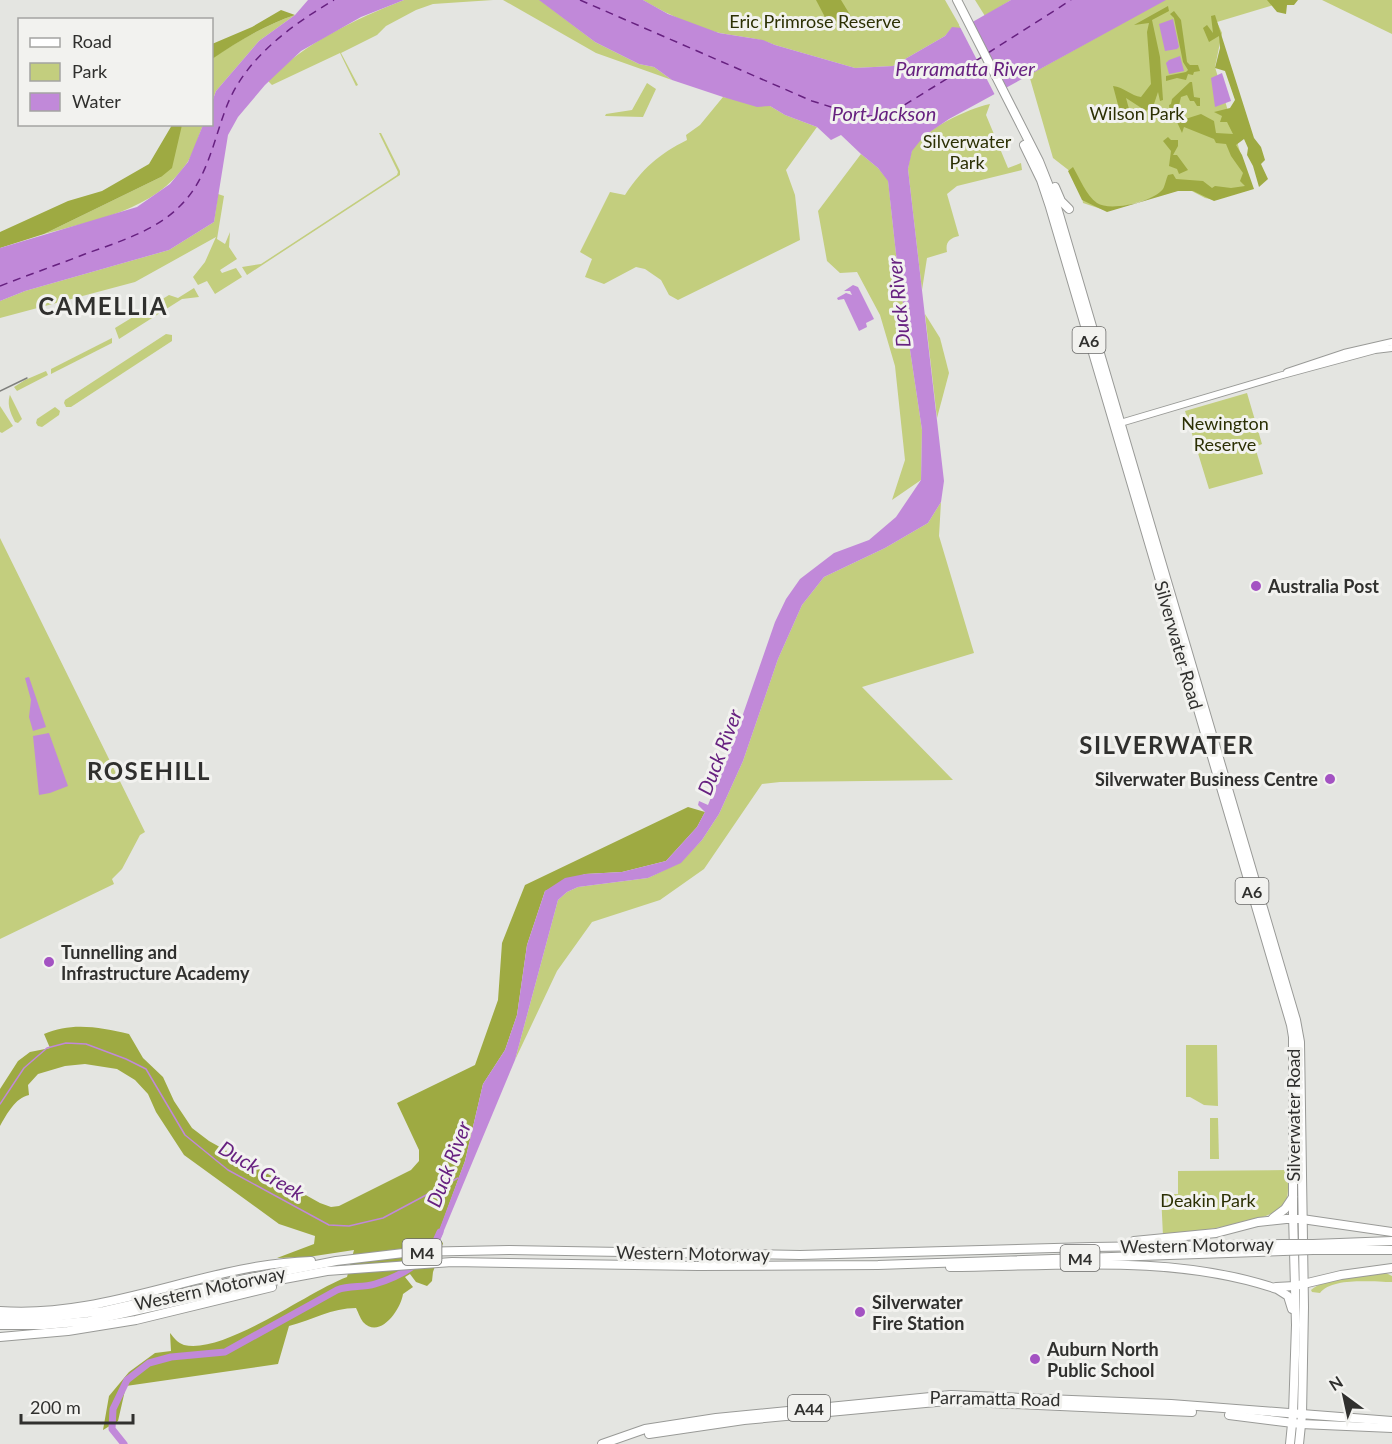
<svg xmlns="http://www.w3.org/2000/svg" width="1392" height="1444" viewBox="0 0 1392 1444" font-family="Lato,sans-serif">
<rect width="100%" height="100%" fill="#e4e5e1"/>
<!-- green -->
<g fill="#c3ce7e">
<path d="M404 0H493L433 4 416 10 386 26 377 35 341 53 358 85 356 86 340 53 272 85 268 81C305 42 354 20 404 0Z"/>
<path d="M503 0H540L595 42 639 64 654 67 672 80 596 53Z"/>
<path d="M643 0H945L961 28 951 29 945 36 893 66 855 68 775 45C757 37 739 37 720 33 696 28 665 13 643 0Z"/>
<path d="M975 0H1011L985 16Z"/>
<path d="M1164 0H1290L1217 22 1222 33 1215 67 1251 189 1214 200 1205 198 1186 188 1115 209 1104 210 1083 203 1082 196 1071 172 1053 158 1029 75Z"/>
<path d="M1322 0H1392V34Z"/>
<path d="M295 15 259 41 216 91 212 102V58C239 41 265 25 295 15Z"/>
<path d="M647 83 656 89 643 117 605 116 606 114 632 110Z"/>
<path d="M723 97 770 106 785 115 817 127 786 170 795 195 800 240 678 300 669 295 661 280 645 269 636 267 604 284 585 277 592 259 580 252 610 192 625 195C642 169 659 154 687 140L686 135 700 125Z"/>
<path d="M990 104 986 115 1008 168 1021 163 1022 170 957 186 947 194 959 236C950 238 945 242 947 252L927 258 922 290 908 169C909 163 910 156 912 150 924 129 967 109 990 104Z"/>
<path d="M182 125H203C198 137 194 153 187 163 154 211 95 220 44 234L161 177Z"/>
<path d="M379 133H381L400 171V175L247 275 242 267 261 264 397 175 398 172Z"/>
<path d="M861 154 878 168 888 180 897 263 922 430 921 480 892 500 905 460 895 366 880 315 857 272 840 273 827 261 818 211Z"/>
<path d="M218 194 224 196 217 239 225 244 230 232 229 247 237 259 220 270 222 273 236 268 242 277 215 294 207 281 198 285 193 277 205 262 216 237 135 282 0 318V301L25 291 169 250 214 222Z"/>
<path d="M194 288 199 297 182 299 119 339 115 328 169 295 178 298Z"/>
<path d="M925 314 940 338 949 373 937 418Z"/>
<path d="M166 334 172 335V341L71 407H66L64 403 65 400Z"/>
<path d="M112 338V343L51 374V369Z"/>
<path d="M46 371 48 375 17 391 14 387 25 380Z"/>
<path d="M11 392 10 395 22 419 18 423 15 422C10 412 6 403 11 392Z"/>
<path d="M1247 393 1262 444 1255 447 1263 474 1209 489 1185 411Z"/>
<path d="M0 406 13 426 2 433 0 432Z"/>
<path d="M55 407 60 411 59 415 42 427 38 426 36 423 37 419Z"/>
<path d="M941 502 939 536 974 653 862 687 953 780 780 782 762 784 704 869 660 900 592 922 557 971 515 1060 558 900 567 892 578 887 648 878 681 862 702 840 719 814 743 761 778 659 802 605 824 577 885 548 928 523Z"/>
<path d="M0 538 145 832 140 835 122 869 112 879 114 884 0 939Z"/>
<path d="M1186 1045H1217L1218 1106 1204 1105 1190 1097H1186Z"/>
<path d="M1210 1118H1218L1219 1159H1210Z"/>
<path d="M1288 1170C1287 1179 1290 1195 1285 1203 1272 1225 1188 1231 1163 1236L1161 1194H1178V1171Z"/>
<path d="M1386 1273 1392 1276V1282C1373 1282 1332 1277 1320 1293L1312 1292 1311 1290C1328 1275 1365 1277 1386 1273Z"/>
</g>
<!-- forest -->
<g fill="#9eaa42">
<path d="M816 0H841L852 18 845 22 827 21Z"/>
<path d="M1267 0H1298L1294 5H1287L1286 14 1277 12Z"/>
<path d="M1168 6 1169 11 1152 20 1160 57 1163 100 1160 101 1158 92 1154 104 1146 111 1126 98 1129 109 1131 108 1135 113 1131 116 1133 121 1122 120 1113 86C1124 87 1131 96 1141 97L1151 84 1147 32 1149 23 1134 25Z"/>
<path d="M281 10 295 15C265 25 239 41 212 59V44L252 27Z"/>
<path d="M1174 11 1181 20 1187 62 1190 65H1198L1200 71 1194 72 1193 75 1188 74 1186 80 1177 78 1166 81V76L1186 72 1188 70 1183 62 1174 18 1170 14Z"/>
<path d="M1215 15 1254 138 1261 147 1265 160 1261 164 1268 179 1259 187 1253 166 1247 155 1248 148 1244 139 1236 145 1242 155 1254 189 1214 201 1193 191H1178L1107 212 1082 200 1068 171 1073 167C1080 179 1086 195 1097 203 1110 212 1153 202 1163 189 1165 186 1166 179 1168 175L1173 174 1176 179 1203 181 1212 188 1215 186 1231 188 1245 186 1240 181 1243 173 1231 156 1226 144 1216 143 1214 139 1184 127 1182 133 1177 122 1173 120 1175 118 1179 121 1201 114 1214 121 1216 133 1233 134 1227 122H1220L1222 116 1214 112 1230 108 1235 100 1225 71 1215 68 1220 48 1219 36 1209 42 1203 28 1207 25 1213 33 1211 16Z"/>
<path d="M1190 82H1192L1194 97 1200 98V106H1197L1194 101H1190L1187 95 1181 97 1178 109 1172 111 1170 115 1169 105 1171 104 1172 99Z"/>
<path d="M172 125H182L172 168 161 177 44 234 0 248V232L68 201 102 191 149 164Z"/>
<path d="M1168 137 1171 140H1178V146L1173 155H1177L1188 170 1179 174 1177 169 1169 166 1171 151 1163 141Z"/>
<path d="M688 807 705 812 697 827 666 861 622 872 585 874 545 891 527 945 517 1015 505 1050 483 1084 465 1161 436 1240H440L443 1243 433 1272 432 1281 427 1286 416 1282 410 1274 405 1277 413 1287 403 1294C401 1309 380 1340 363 1322 360 1318 358 1312 356 1308 332 1308 312 1320 289 1326L278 1364 126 1386 118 1421 103 1430 109 1396 129 1372 155 1353 171 1351 170 1333C174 1338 178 1343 184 1345 226 1354 305 1293 347 1277L354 1250 308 1257 277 1258 314 1244 315 1236 279 1224 184 1155 156 1112 148 1094 135 1080 117 1069 85 1064 65 1066 38 1074 28 1085 29 1095C15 1098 7 1114 0 1126V1089L18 1061 30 1052 50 1048 44 1034C71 1022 100 1027 129 1034L143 1058 163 1077 174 1101 192 1128 209 1141 320 1203 331 1207 339 1206 411 1170 419 1161V1150L397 1103 475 1065 498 1000 502 943 525 885Z"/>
</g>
<!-- water -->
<g fill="#c189d9">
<path d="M308 0H404L361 17 301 51 265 85 238 117 228 135 214 222 169 250 25 291 0 301V248L137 207 170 184 188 162 203 125 212 124V102L216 91 259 41 295 15Z"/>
<path d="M539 0H643L668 14 719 33 763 40 775 45 855 68 893 66 945 36 952 27 962 28 1011 0H1166L949 119 924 136 912 151 908 169 944 481 941 502 928 523 885 548 824 577 802 605 778 659 743 761 719 814 702 840 681 863 648 878 578 887 567 892 558 900 515 1060 440 1240 435 1241 465 1161 483 1084 505 1050 517 1015 527 945 545 891 565 878 585 874 622 872 666 861 697 827 705 812 698 805 699 801 708 805 733 743 775 622 786 599 800 579 834 553 869 540 896 517 921 480 922 430 897 263 888 181 878 168 861 154 841 135 831 140 817 127 785 115 770 106 757 107 723 97 672 80 654 67 639 64 595 42Z"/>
<path d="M1173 19 1179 47 1177 49 1165 51 1159 24Z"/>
<path d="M1180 56 1184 71 1169 74 1166 63 1169 60Z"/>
<path d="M1222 73 1231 101 1215 107 1211 78Z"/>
<path d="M853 285 858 287 874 319 866 323 867 327 859 331 844 299 838 300 837 298 846 293 852 295 850 291H844Z"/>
<path d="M29 677 46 727 33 731 29 717 31 700 25 678Z"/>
<path d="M49 733 68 786 50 793 39 795 33 736Z"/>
</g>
<!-- pier -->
<path fill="#e4e5e1" d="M965 22 1007 91 996 97 959 25Z"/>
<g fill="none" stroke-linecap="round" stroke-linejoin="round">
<!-- stream -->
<path stroke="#c189d9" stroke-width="1.5" d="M0 1104 24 1068 47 1048 66 1043 86 1044 126 1059 146 1069 185 1135 228 1170 329 1225 349 1226 383 1218 458 1178"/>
<!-- river -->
<path stroke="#c189d9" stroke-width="7" d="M124 1444 112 1429 113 1409 127 1380 149 1363 171 1357 225 1352 337 1290C350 1285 362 1288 375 1284 402 1276 430 1260 440 1232"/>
<!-- ferry -->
<g stroke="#672180" stroke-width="1.5" stroke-dasharray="8 6" stroke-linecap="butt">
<path d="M580 0 812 101 860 116H873L898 109 982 57"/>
<path d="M988 53 1071 0"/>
<path d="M0 286C28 275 57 265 85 254 118 242 156 231 181 205 209 177 214 137 228 103 248 56 292 25 334 0"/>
</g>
<!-- secondary casing -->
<g stroke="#999a97" stroke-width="8">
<g id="secondary">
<path d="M1287 372 1344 353 1392 342"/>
<path d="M1117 424 1279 376 1375 350 1392 348"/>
</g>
</g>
<!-- highway casing -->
<g stroke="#999a97" stroke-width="10">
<g id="highway">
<path d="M957 0 1039 161 1056 204 1296 1020 1300 1042 1304 1307 1302 1415 1299 1444"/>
<path d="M1024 145 1041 180 1050 207 1291 1025 1293 1037V1214L1296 1325 1293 1414 1290 1444"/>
<path d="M1055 187 1061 201 1069 209"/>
<path d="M1273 1218 1285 1209 1293 1197"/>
<path d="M1134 1241 1216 1233 1258 1222 1286 1219H1302L1392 1232"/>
<path d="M1313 1244 1392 1241"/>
<path d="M1313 1250H1392"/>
<path d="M950 1267C1057 1266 1175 1254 1277 1289L1288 1296 1292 1309"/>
<path d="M1276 1287 1295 1286 1341 1275 1392 1268"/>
<path d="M0 1311C107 1319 206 1264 311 1261"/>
<path d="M0 1318H44L104 1311 245 1279 336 1261 412 1252 509 1250 800 1255 1092 1247 1283 1244"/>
<path d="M0 1325H44L89 1321 242 1287 327 1271 452 1262 698 1266 878 1265 1283 1251"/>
<path d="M0 1337 68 1331 136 1320 272 1287"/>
<path d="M1229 1415 1301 1424 1392 1428"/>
<path d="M649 1434 744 1420 947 1401 1192 1412"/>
<path d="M602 1444 645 1429 716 1418 951 1395 1171 1404 1392 1421"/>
</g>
</g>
<!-- secondary -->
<use href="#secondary" stroke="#fff" stroke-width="6"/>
<!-- highway -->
<use href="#highway" stroke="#fff" stroke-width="8"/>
<!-- tram -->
<path stroke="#7e7f7c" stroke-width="1.5" d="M0 391 27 378"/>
<!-- highway-bridge casing -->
<g stroke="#999a97" stroke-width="10" stroke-linecap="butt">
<g id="highway-bridge">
<path d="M1283 1244H1313"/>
<path d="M1283 1251 1313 1250"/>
</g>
</g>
<!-- highway-bridge -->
<use href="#highway-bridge" stroke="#fff" stroke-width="8"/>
</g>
<!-- markers -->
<g fill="#a352c2" stroke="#f2f2ef" stroke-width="2">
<circle cx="1256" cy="586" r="6"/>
<circle cx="1330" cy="779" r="6"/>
<circle cx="49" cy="962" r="6"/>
<circle cx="860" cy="1312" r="6"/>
<circle cx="1035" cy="1359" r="6"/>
</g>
<g text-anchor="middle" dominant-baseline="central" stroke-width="6" stroke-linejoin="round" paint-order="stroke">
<!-- shield labels -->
<g fill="#f2f2ef" stroke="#6a6a68" stroke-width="1.5">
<rect x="1072.5" y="327" width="33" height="26" rx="4.5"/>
<rect x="1235.5" y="878" width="33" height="26" rx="4.5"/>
<rect x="402.5" y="1239" width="39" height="26" rx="4.5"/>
<rect x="1060.5" y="1245" width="39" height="26" rx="4.5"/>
<rect x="788" y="1395" width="42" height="26" rx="4.5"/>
</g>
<g font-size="16" font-weight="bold" fill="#30302e">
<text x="1089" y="340">A6</text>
<text x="1252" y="891">A6</text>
<text x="422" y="1252">M4</text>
<text x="1080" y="1258">M4</text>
<text x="809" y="1408">A44</text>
</g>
<!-- park labels -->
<g font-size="18" fill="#2c3004" stroke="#f2f2ef">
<text x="815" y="21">Eric Primrose Reserve</text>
<text x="1137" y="113">Wilson Park</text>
<text x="967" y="141">Silverwater<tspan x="967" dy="21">Park</tspan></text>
<text x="1225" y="423">Newington<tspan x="1225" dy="21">Reserve</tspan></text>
<text x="1208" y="1200">Deakin Park</text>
</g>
<!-- poi labels -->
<g font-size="18" font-weight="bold" fill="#30302e" stroke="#f2f2ef" text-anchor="start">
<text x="1268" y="586">Australia Post</text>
<text x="1318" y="779" text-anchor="end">Silverwater Business Centre</text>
<text x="61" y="952">Tunnelling and<tspan x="61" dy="21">Infrastructure Academy</tspan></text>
<text x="872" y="1302">Silverwater<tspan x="872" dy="21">Fire Station</tspan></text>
<text x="1047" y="1349">Auburn North<tspan x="1047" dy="21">Public School</tspan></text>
</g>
<!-- street labels -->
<g font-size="18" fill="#30302e" stroke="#f2f2ef">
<text transform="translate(1179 645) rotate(74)">Silverwater Road</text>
<text transform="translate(1293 1115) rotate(-90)">Silverwater Road</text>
<text transform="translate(1197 1245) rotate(-1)">Western Motorway</text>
<text transform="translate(693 1253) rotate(1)">Western Motorway</text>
<text transform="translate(210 1288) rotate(-12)">Western Motorway</text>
<text transform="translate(995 1398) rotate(1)">Parramatta Road</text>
</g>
<!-- water labels -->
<g font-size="20" font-style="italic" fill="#672180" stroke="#f2f2ef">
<text x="965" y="68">Parramatta River</text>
<text x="884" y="113">Port Jackson</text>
<text transform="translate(898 303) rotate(-96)">Duck River</text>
<text transform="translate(719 752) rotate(-69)">Duck River</text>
<text transform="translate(448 1164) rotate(-69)">Duck River</text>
<text transform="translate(262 1170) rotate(31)">Duck Creek</text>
</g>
<!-- district labels -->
<g font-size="24" font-weight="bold" letter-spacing="1.5" fill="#30302e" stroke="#f2f2ef">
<text x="103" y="305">CAMELLIA</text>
<text x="1167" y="744">SILVERWATER</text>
<text x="149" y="770">ROSEHILL</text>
</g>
</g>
<!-- legend -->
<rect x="18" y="18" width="195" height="108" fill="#f2f2ef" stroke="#a4a4a2" stroke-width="1.5"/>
<rect x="30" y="38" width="30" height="9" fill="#ffffff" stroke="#a4a4a2" stroke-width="1.5"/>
<text x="72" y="48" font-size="18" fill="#30302e">Road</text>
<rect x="30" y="63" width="30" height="18" fill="#c3ce7e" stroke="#a4a4a2" stroke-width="1.5"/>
<text x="72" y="78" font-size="18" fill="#30302e">Park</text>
<rect x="30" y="93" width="30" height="18" fill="#c189d9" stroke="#a4a4a2" stroke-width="1.5"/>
<text x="72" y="108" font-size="18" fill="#30302e">Water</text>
<!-- north arrow -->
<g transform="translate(1344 1396) rotate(327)" stroke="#f2f2ef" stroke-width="4.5" paint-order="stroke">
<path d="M0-4.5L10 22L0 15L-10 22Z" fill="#30302e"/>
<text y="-9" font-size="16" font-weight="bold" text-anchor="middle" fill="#30302e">N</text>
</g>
<!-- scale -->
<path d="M21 1414v9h112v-9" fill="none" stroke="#30302e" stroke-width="3"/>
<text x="30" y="1414" font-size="18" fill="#30302e" stroke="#f2f2ef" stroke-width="4.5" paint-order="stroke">200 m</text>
</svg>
